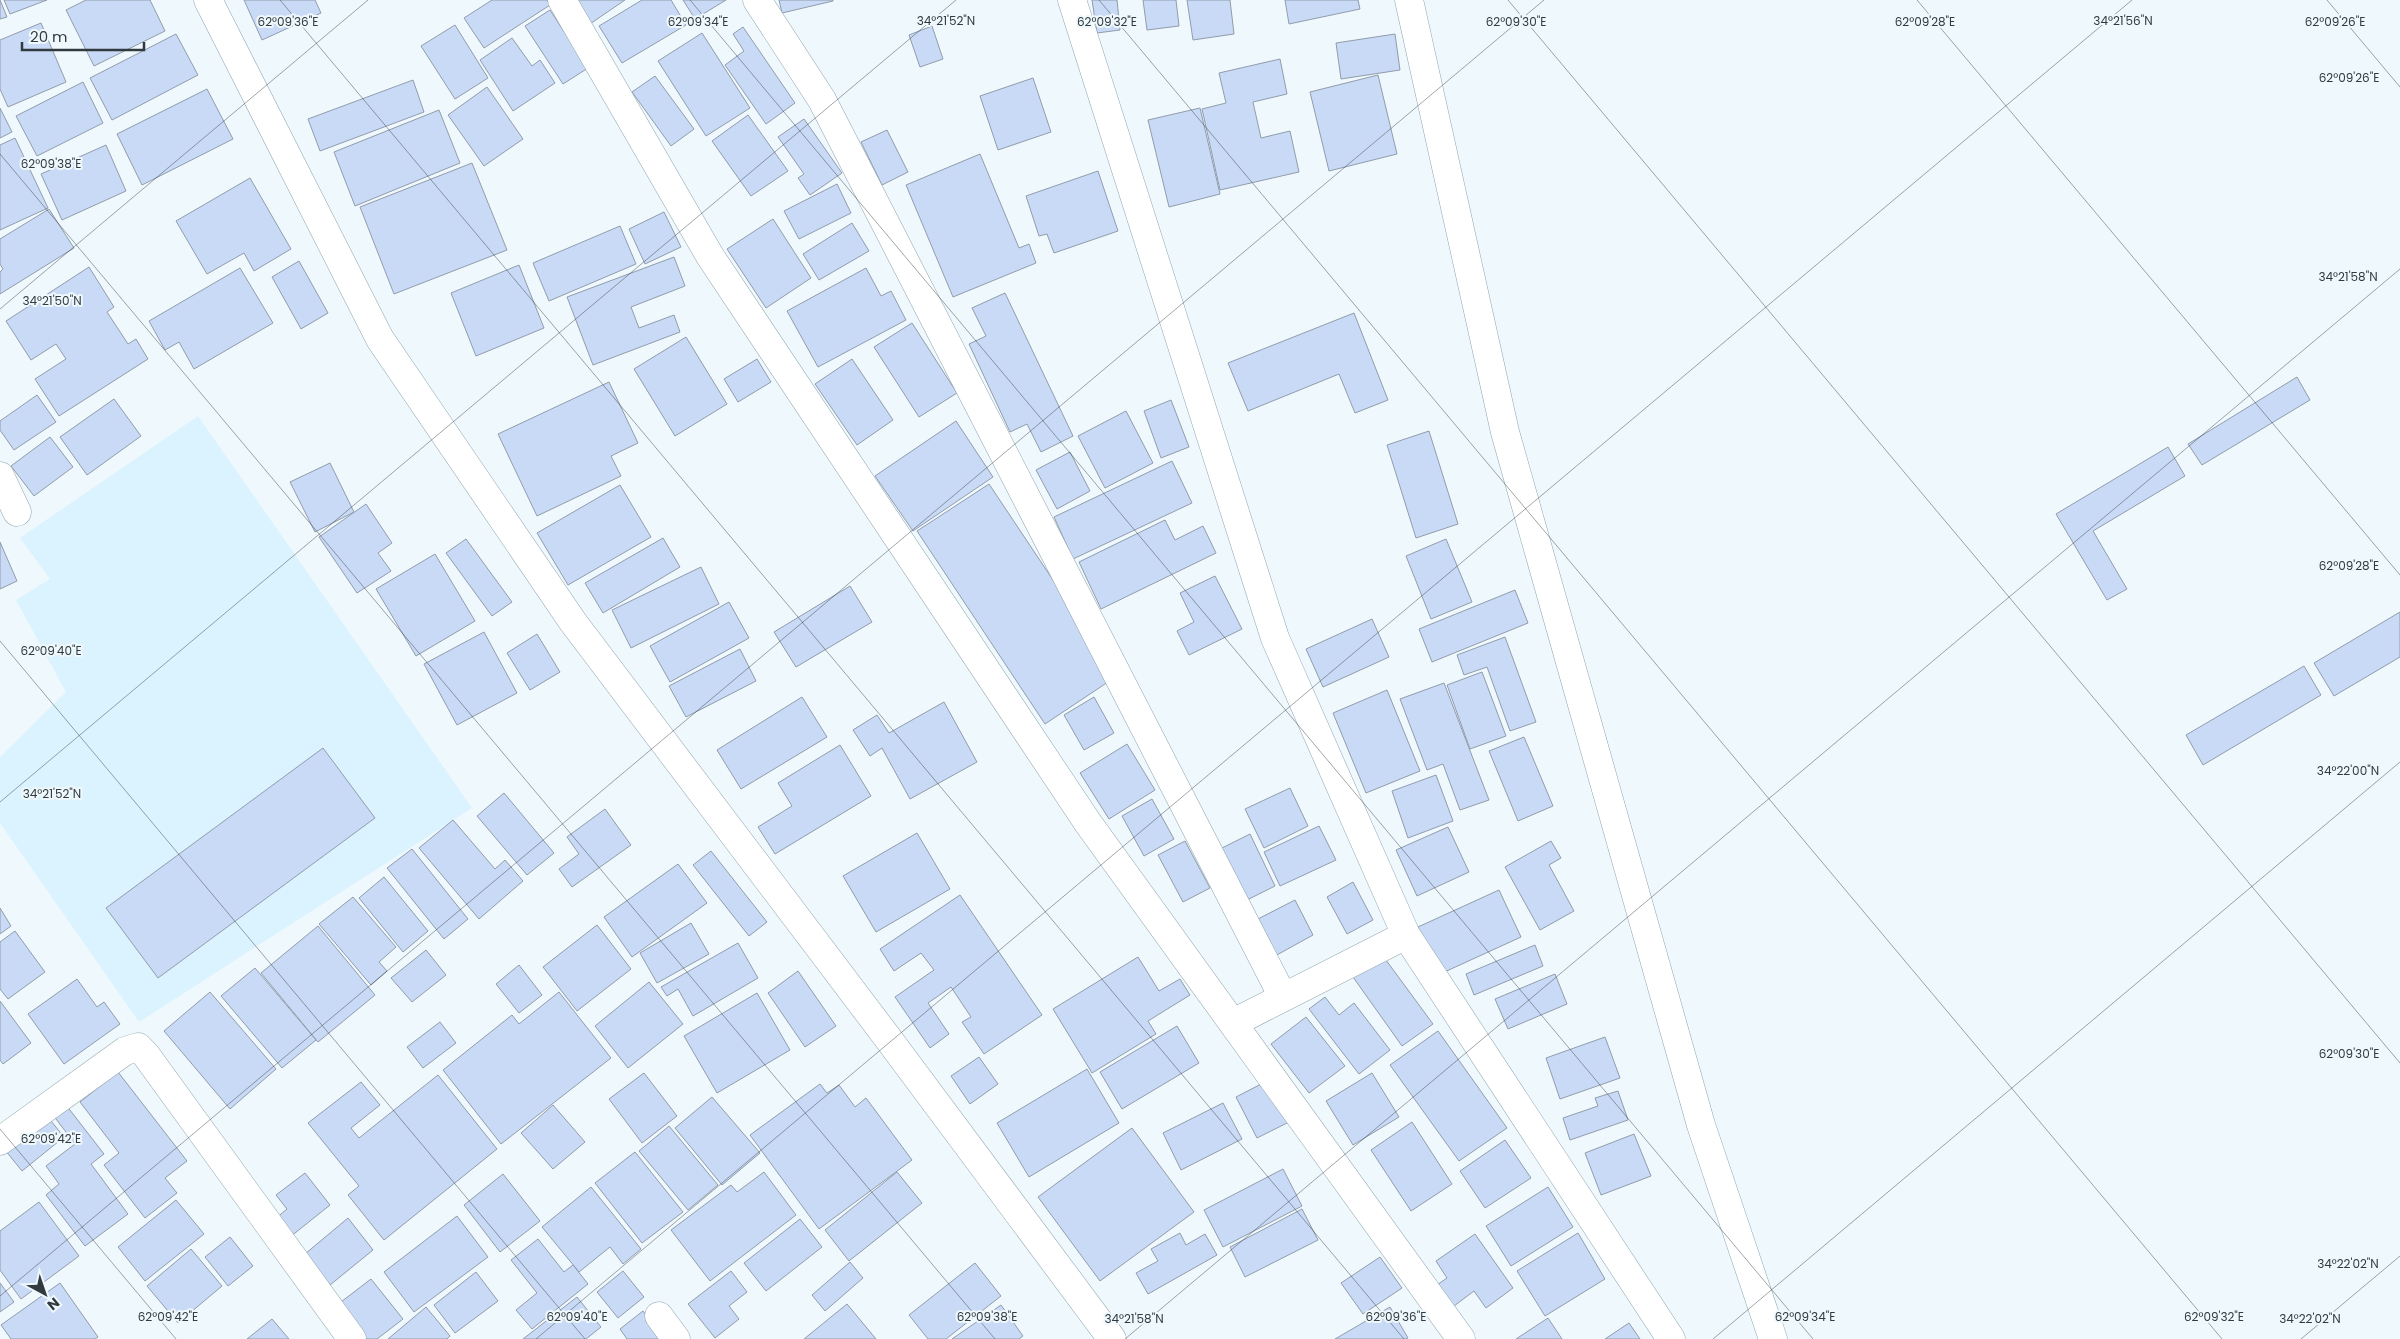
<svg xmlns="http://www.w3.org/2000/svg" width="2400" height="1339" viewBox="0 0 2400 1339" font-family="Poppins,sans-serif">
<rect width="100%" height="100%" fill="#eff8fc"/>
<!-- built -->
<path fill="#dbf3fe" d="M198 416 472 808 139 1022 0 823V757L66 692 16 600 50 579 20 538Z"/>
<!-- building -->
<g fill="#c9daf6" stroke="#919cac">
<path d="M0 0 7 17 0 19Z"/>
<path d="M4 0H47L10 14Z"/>
<path d="M86 0H150L165 31 94 66 66 10Z"/>
<path d="M244 0H315L321 13 262 40Z"/>
<path d="M492 0H547L550 5 484 48 464 18Z"/>
<path d="M569 0H625L587 26Z"/>
<path d="M642 0H671L686 25 622 63 599 26Z"/>
<path d="M683 0H726L695 19Z"/>
<path d="M779 0H833V1L782 13Z"/>
<path d="M1092 0H1117L1120 30 1097 33Z"/>
<path d="M1143 0H1176L1179 26 1147 30Z"/>
<path d="M1187 0H1230L1234 34 1193 40Z"/>
<path d="M1285 0H1358L1360 9 1289 24Z"/>
<path d="M550 10 588 68 563 84 525 26Z"/>
<path d="M41 23 66 82 8 107 0 89V40Z"/>
<path d="M455 25 488 78 455 99 421 46Z"/>
<path d="M932 26 943 59 920 67 909 35Z"/>
<path d="M743 27 795 103 766 124 725 65 744 51 733 34Z"/>
<path d="M702 33 750 108 706 136 658 61Z"/>
<path d="M176 34 198 75 112 120 90 78Z"/>
<path d="M1395 34 1400 70 1341 79 1336 43Z"/>
<path d="M512 38 532 66 540 60 555 83 513 111 480 60Z"/>
<path d="M1280 59 1287 94 1253 102 1261 138 1290 131 1299 172 1220 190 1202 109 1226 103 1219 73Z"/>
<path d="M1378 75 1397 154 1329 171 1310 92Z"/>
<path d="M655 76 694 129 671 146 632 92Z"/>
<path d="M1033 78 1051 132 998 150 980 96Z"/>
<path d="M413 80 424 112 320 151 308 119Z"/>
<path d="M83 82 103 123 37 156 16 116Z"/>
<path d="M487 87 523 139 484 166 448 115Z"/>
<path d="M207 89 233 139 142 185 117 134Z"/>
<path d="M0 108 12 132 0 138Z"/>
<path d="M1200 108 1220 194 1169 207 1148 120Z"/>
<path d="M439 110 460 163 355 206 334 152Z"/>
<path d="M748 115 788 171 751 196 712 141Z"/>
<path d="M804 119 842 173 810 195 798 178 804 174 778 137Z"/>
<path d="M887 130 908 172 882 185 861 142Z"/>
<path d="M15 138 48 208 0 230V145Z"/>
<path d="M106 145 126 191 62 220 41 174Z"/>
<path d="M980 154 1019 248 1029 244 1036 263 953 297 906 185Z"/>
<path d="M472 163 507 250 394 294 360 207Z"/>
<path d="M1098 171 1118 231 1054 253 1047 234 1039 236 1026 196Z"/>
<path d="M250 178 291 249 254 271 244 253 207 274 176 221Z"/>
<path d="M837 184 851 213 799 239 784 211Z"/>
<path d="M49 209 74 248 0 294V272L3 269 0 264V239Z"/>
<path d="M664 212 681 247 645 264 629 229Z"/>
<path d="M773 219 811 278 766 308 727 249Z"/>
<path d="M852 223 869 251 819 280 803 254Z"/>
<path d="M620 226 636 264 549 301 533 263Z"/>
<path d="M674 257 685 286 631 307 639 328 674 315 680 332 593 365 567 297Z"/>
<path d="M299 261 328 313 301 329 272 277Z"/>
<path d="M519 265 544 328 476 356 451 293Z"/>
<path d="M89 267 114 307 107 312 128 344 136 339 148 359 59 416 35 379 66 359 56 344 31 360 6 321Z"/>
<path d="M240 268 273 323 194 369 179 342 165 350 149 321Z"/>
<path d="M866 268 881 296 891 291 906 320 818 367 787 311Z"/>
<path d="M1005 293 1073 436 1041 452 1027 424 1010 432 969 344 986 336 972 308Z"/>
<path d="M1354 313 1388 400 1355 413 1339 374 1248 411 1228 363Z"/>
<path d="M912 323 957 393 919 417 874 347Z"/>
<path d="M686 337 727 404 675 436 634 369Z"/>
<path d="M757 359 771 382 738 402 724 379Z"/>
<path d="M852 359 893 420 857 445 815 384Z"/>
<path d="M2297 377 2310 400 2202 465 2188 444Z"/>
<path d="M609 382 638 443 611 456 621 476 537 516 498 434Z"/>
<path d="M37 395 56 422 14 450 0 430V421Z"/>
<path d="M114 399 141 436 87 475 60 437Z"/>
<path d="M1171 400 1189 447 1161 458 1144 411Z"/>
<path d="M1126 411 1153 463 1105 488 1078 436Z"/>
<path d="M956 421 993 477 913 531 875 476Z"/>
<path d="M1429 431 1458 524 1416 538 1387 445Z"/>
<path d="M50 437 73 467 34 496 11 466Z"/>
<path d="M2168 447 2185 476 2093 531 2127 589 2107 600 2056 514Z"/>
<path d="M1070 452 1090 491 1057 509 1036 470Z"/>
<path d="M1172 461 1192 503 1073 559 1054 517Z"/>
<path d="M330 463 354 512 315 532 290 482Z"/>
<path d="M989 484 1117 676 1045 724 917 531Z"/>
<path d="M620 485 651 537 568 585 537 533Z"/>
<path d="M366 504 392 543 378 553 391 571 357 593 319 537Z"/>
<path d="M1165 520 1175 540 1203 526 1216 553 1101 609 1079 562Z"/>
<path d="M663 538 680 567 603 613 585 583Z"/>
<path d="M466 539 512 602 492 616 446 553Z"/>
<path d="M1446 539 1472 602 1431 619 1406 556Z"/>
<path d="M0 542 17 581 0 589Z"/>
<path d="M435 554 475 621 416 656 376 589Z"/>
<path d="M701 567 719 604 631 648 612 610Z"/>
<path d="M1215 576 1242 629 1189 655 1177 631 1194 622 1180 593Z"/>
<path d="M850 586 872 622 796 667 774 632Z"/>
<path d="M1515 590 1528 623 1432 662 1419 629Z"/>
<path d="M729 602 749 638 670 682 650 646Z"/>
<path d="M2400 612V657L2334 696 2314 663Z"/>
<path d="M1372 619 1389 657 1323 687 1306 649Z"/>
<path d="M484 632 517 693 457 725 424 664Z"/>
<path d="M537 634 560 672 530 690 507 653Z"/>
<path d="M1505 637 1536 722 1510 731 1487 667 1464 675 1457 655Z"/>
<path d="M740 649 756 681 686 717 669 686Z"/>
<path d="M2304 666 2321 695 2203 765 2186 735Z"/>
<path d="M1482 672 1506 736 1470 749 1447 685Z"/>
<path d="M1444 683 1489 800 1460 810 1443 764 1427 770 1400 699Z"/>
<path d="M1387 690 1420 771 1366 793 1333 713Z"/>
<path d="M802 697 827 737 741 789 717 750Z"/>
<path d="M1094 697 1114 733 1084 750 1064 715Z"/>
<path d="M944 702 977 762 910 799 882 748 870 756 853 730 877 715 889 733Z"/>
<path d="M1524 737 1553 806 1518 821 1489 751Z"/>
<path d="M1127 744 1155 790 1109 819 1080 773Z"/>
<path d="M840 745 871 796 775 854 758 827 792 806 778 783Z"/>
<path d="M323 748 375 818 158 978 106 908Z"/>
<path d="M1436 775 1453 821 1408 838 1392 791Z"/>
<path d="M1290 788 1308 826 1264 848 1245 809Z"/>
<path d="M504 793 554 853 527 875 477 816Z"/>
<path d="M1152 799 1174 839 1144 856 1122 816Z"/>
<path d="M605 809 631 845 572 887 559 869 579 854 567 837Z"/>
<path d="M453 820 495 869 505 860 523 881 479 919 419 848Z"/>
<path d="M1319 826 1336 860 1280 886 1264 852Z"/>
<path d="M1448 827 1469 872 1417 896 1396 850Z"/>
<path d="M917 833 950 889 876 932 843 876Z"/>
<path d="M1250 834 1275 886 1241 903 1216 851Z"/>
<path d="M1185 841 1210 888 1183 902 1158 855Z"/>
<path d="M1551 841 1561 858 1549 865 1574 911 1540 930 1505 867Z"/>
<path d="M412 849 468 919 444 939 387 868Z"/>
<path d="M711 851 767 922 749 936 693 865Z"/>
<path d="M678 864 707 903 632 957 604 917Z"/>
<path d="M384 877 428 931 403 952 359 898Z"/>
<path d="M1353 882 1373 920 1347 934 1327 897Z"/>
<path d="M1499 890 1521 937 1440 974 1418 927Z"/>
<path d="M960 895 1042 1015 984 1054 962 1022 971 1017 951 987 928 1003 949 1034 930 1048 895 997 934 970 921 953 894 971 880 949Z"/>
<path d="M353 897 396 947 379 962 387 971 371 985 319 924Z"/>
<path d="M1295 900 1313 935 1275 956 1256 920Z"/>
<path d="M0 908 11 926 0 934Z"/>
<path d="M691 923 709 954 657 983 640 953Z"/>
<path d="M597 925 631 969 577 1011 543 967Z"/>
<path d="M318 926 375 995 318 1042 261 973Z"/>
<path d="M15 931 45 972 8 999 0 989V942Z"/>
<path d="M738 943 758 978 693 1016 678 989 667 996 661 987Z"/>
<path d="M1535 945 1543 966 1474 995 1466 974Z"/>
<path d="M426 950 446 975 412 1002 391 978Z"/>
<path d="M1383 956 1433 1024 1402 1046 1353 977Z"/>
<path d="M1138 957 1159 991 1180 979 1190 995 1148 1021 1156 1034 1092 1073 1053 1009Z"/>
<path d="M519 965 542 995 519 1013 496 984Z"/>
<path d="M255 968 316 1040 282 1068 221 996Z"/>
<path d="M798 971 836 1026 805 1047 768 993Z"/>
<path d="M1555 974 1567 1004 1508 1029 1495 999Z"/>
<path d="M77 979 97 1007 104 1002 120 1024 64 1064 28 1014Z"/>
<path d="M649 982 683 1024 628 1068 595 1026Z"/>
<path d="M210 992 276 1069 230 1109 164 1031Z"/>
<path d="M559 992 611 1058 501 1144 443 1070 512 1015 519 1024Z"/>
<path d="M757 993 790 1050 717 1093 684 1036Z"/>
<path d="M1325 997 1339 1015 1354 1003 1390 1050 1359 1074 1309 1009Z"/>
<path d="M0 1001 31 1043 3 1064 0 1060Z"/>
<path d="M1306 1017 1345 1066 1309 1093 1271 1044Z"/>
<path d="M440 1022 456 1043 423 1068 407 1047Z"/>
<path d="M1177 1026 1199 1063 1122 1109 1100 1072Z"/>
<path d="M1438 1031 1507 1128 1459 1161 1390 1065Z"/>
<path d="M1605 1037 1620 1078 1560 1099 1546 1058Z"/>
<path d="M979 1057 998 1084 970 1104 951 1076Z"/>
<path d="M1087 1069 1119 1123 1029 1177 997 1123Z"/>
<path d="M118 1072 187 1161 165 1178 177 1193 145 1218 104 1165 119 1153 80 1102Z"/>
<path d="M644 1073 677 1116 642 1143 609 1099Z"/>
<path d="M1372 1073 1399 1117 1353 1145 1326 1101Z"/>
<path d="M438 1075 497 1149 384 1240 348 1195 359 1186 308 1123 361 1082 380 1105 351 1128 359 1138Z"/>
<path d="M1267 1081 1289 1122 1257 1138 1236 1097Z"/>
<path d="M820 1084 827 1093 839 1085 855 1107 866 1098 912 1160 819 1229 750 1135Z"/>
<path d="M1618 1091 1628 1120 1570 1140 1563 1118 1598 1106 1595 1098Z"/>
<path d="M712 1097 760 1153 722 1185 675 1128Z"/>
<path d="M1223 1103 1242 1139 1181 1170 1163 1133Z"/>
<path d="M66 1105 104 1154 91 1164 128 1214 85 1246 46 1195 59 1184 46 1166 75 1144 53 1115Z"/>
<path d="M553 1105 585 1142 553 1169 521 1133Z"/>
<path d="M47 1116 64 1137 22 1171 5 1150Z"/>
<path d="M1412 1122 1452 1184 1411 1211 1371 1150Z"/>
<path d="M669 1126 718 1185 688 1210 639 1151Z"/>
<path d="M1132 1128 1194 1212 1100 1281 1038 1197Z"/>
<path d="M1634 1134 1651 1176 1601 1195 1585 1153Z"/>
<path d="M1505 1140 1531 1178 1485 1208 1460 1171Z"/>
<path d="M635 1152 683 1212 642 1243 595 1183Z"/>
<path d="M1283 1169 1302 1206 1223 1247 1204 1210Z"/>
<path d="M764 1172 796 1215 710 1281 671 1230 731 1185 737 1192Z"/>
<path d="M897 1172 922 1203 849 1261 825 1230Z"/>
<path d="M305 1173 330 1205 290 1237 275 1219 287 1209 276 1195Z"/>
<path d="M503 1174 540 1221 500 1252 464 1205Z"/>
<path d="M591 1187 641 1249 623 1264 610 1247 579 1272 542 1227Z"/>
<path d="M1548 1187 1573 1227 1511 1266 1486 1226Z"/>
<path d="M176 1200 204 1234 145 1281 118 1247Z"/>
<path d="M39 1202 79 1256 21 1299 0 1270V1231Z"/>
<path d="M1302 1209 1318 1240 1245 1277 1230 1247Z"/>
<path d="M457 1216 488 1257 414 1312 384 1272Z"/>
<path d="M348 1218 373 1250 330 1285 305 1254Z"/>
<path d="M800 1219 822 1247 766 1291 744 1263Z"/>
<path d="M1180 1233 1186 1245 1205 1234 1217 1255 1148 1294 1136 1273 1158 1261 1151 1249Z"/>
<path d="M1578 1233 1605 1279 1545 1316 1517 1271Z"/>
<path d="M1475 1234 1513 1288 1486 1308 1474 1291 1450 1309 1434 1287 1447 1278 1436 1261Z"/>
<path d="M230 1237 253 1266 228 1286 205 1257Z"/>
<path d="M538 1239 564 1272 573 1265 588 1284 532 1329 516 1310 537 1293 511 1260Z"/>
<path d="M191 1249 222 1286 178 1323 147 1286Z"/>
<path d="M1380 1257 1402 1288 1363 1314 1341 1283Z"/>
<path d="M850 1262 863 1278 825 1311 812 1295Z"/>
<path d="M975 1263 1001 1296 946 1339H928L909 1315Z"/>
<path d="M623 1271 644 1297 618 1318 597 1292Z"/>
<path d="M731 1271 747 1292 729 1306 739 1319 715 1338 688 1304Z"/>
<path d="M476 1272 498 1301 455 1333 434 1305Z"/>
<path d="M371 1279 403 1319 377 1339H363L337 1305Z"/>
<path d="M0 1283 14 1302 0 1312Z"/>
<path d="M60 1283 98 1337 95 1339H11L1 1325Z"/>
<path d="M577 1297 601 1327 586 1339H523Z"/>
<path d="M847 1304 876 1339H804Z"/>
<path d="M1001 1305 1023 1336 1019 1339H952Z"/>
<path d="M426 1307 450 1336 447 1339H388Z"/>
<path d="M1390 1307 1408 1338 1405 1339H1335Z"/>
<path d="M643 1311 664 1339H627L620 1329Z"/>
<path d="M1548 1318 1562 1339H1516Z"/>
<path d="M272 1319 289 1339H247Z"/>
<path d="M1629 1323 1640 1339H1605Z"/>
</g>
<g fill="none" stroke-linecap="round" stroke-linejoin="round">
<!-- minor casing -->
<g stroke="#91a6af" stroke-width="29">
<g id="minor">
<path d="M208 0 380 339 573 622 890 1041 1112 1339"/>
<path d="M562 0 710 256 1088 823 1461 1339"/>
<path d="M757 0 822 100 1283 997"/>
<path d="M1072 0 1275 638 1406 935 1671 1339"/>
<path d="M1409 0 1505 432 1701 1125 1773 1339"/>
<path d="M0 476 17 512"/>
<path d="M1233 1023 1406 935"/>
<path d="M0 1141 125 1051 138 1047 146 1055 352 1339"/>
<path d="M659 1316 676 1339"/>
</g>
</g>
<!-- minor -->
<use href="#minor" stroke="#fff" stroke-width="28"/>
</g>
<!-- ticks -->
<path fill="none" stroke="#313a3e" stroke-width="1" stroke-opacity="0.45" d="M280 0 1404 1339M690 0 1813 1339M1099 0 2222 1339M1508 0 2400 1063M1917 0 2400 575M2327 0 2400 87M0 154 995 1339M0 309 368 0M0 641 585 1339M0 802 956 0M0 1129 176 1339M0 1296 1544 0M536 1339 2132 0M1125 1339 2400 269M1713 1339 2400 762M2301 1339 2400 1256"/>
<g font-size="12" text-anchor="middle" fill="#313a3e" stroke="#eff8fc" stroke-width="4" stroke-linejoin="round" paint-order="stroke">
<text x="946" y="25">34°21'52"N</text>
<text x="2123" y="25">34°21'56"N</text>
<text x="2335" y="26">62°09'26"E</text>
<text x="1107" y="26">62°09'32"E</text>
<text x="288" y="26">62°09'36"E</text>
<text x="698" y="26">62°09'34"E</text>
<text x="1516" y="26">62°09'30"E</text>
<text x="1925" y="26">62°09'28"E</text>
<text x="2349" y="82">62°09'26"E</text>
<text x="51" y="168">62°09'38"E</text>
<text x="2348" y="281">34°21'58"N</text>
<text x="52" y="305">34°21'50"N</text>
<text x="2349" y="570">62°09'28"E</text>
<text x="51" y="655">62°09'40"E</text>
<text x="2348" y="775">34°22'00"N</text>
<text x="52" y="798">34°21'52"N</text>
<text x="2349" y="1058">62°09'30"E</text>
<text x="51" y="1143">62°09'42"E</text>
<text x="2348" y="1268">34°22'02"N</text>
<text x="168" y="1321">62°09'42"E</text>
<text x="577" y="1321">62°09'40"E</text>
<text x="987" y="1321">62°09'38"E</text>
<text x="1396" y="1321">62°09'36"E</text>
<text x="1805" y="1321">62°09'34"E</text>
<text x="2214" y="1321">62°09'32"E</text>
<text x="1134" y="1323">34°21'58"N</text>
<text x="2310" y="1323">34°22'02"N</text>
</g>
<!-- north arrow -->
<g transform="translate(45 1294) rotate(140)" stroke="#eff8fc" stroke-width="4" paint-order="stroke">
<path d="M0-4L9 19L0 12L-9 19Z" fill="#313a3e"/>
<text y="-8" font-size="14" font-weight="bold" text-anchor="middle" fill="#313a3e">N</text>
</g>
<!-- scale -->
<path d="M22 42v8h122v-8" fill="none" stroke="#313a3e" stroke-width="2.5"/>
<text x="30" y="42" font-size="15" fill="#313a3e" stroke="#eff8fc" stroke-width="4" paint-order="stroke">20 m</text>
</svg>
